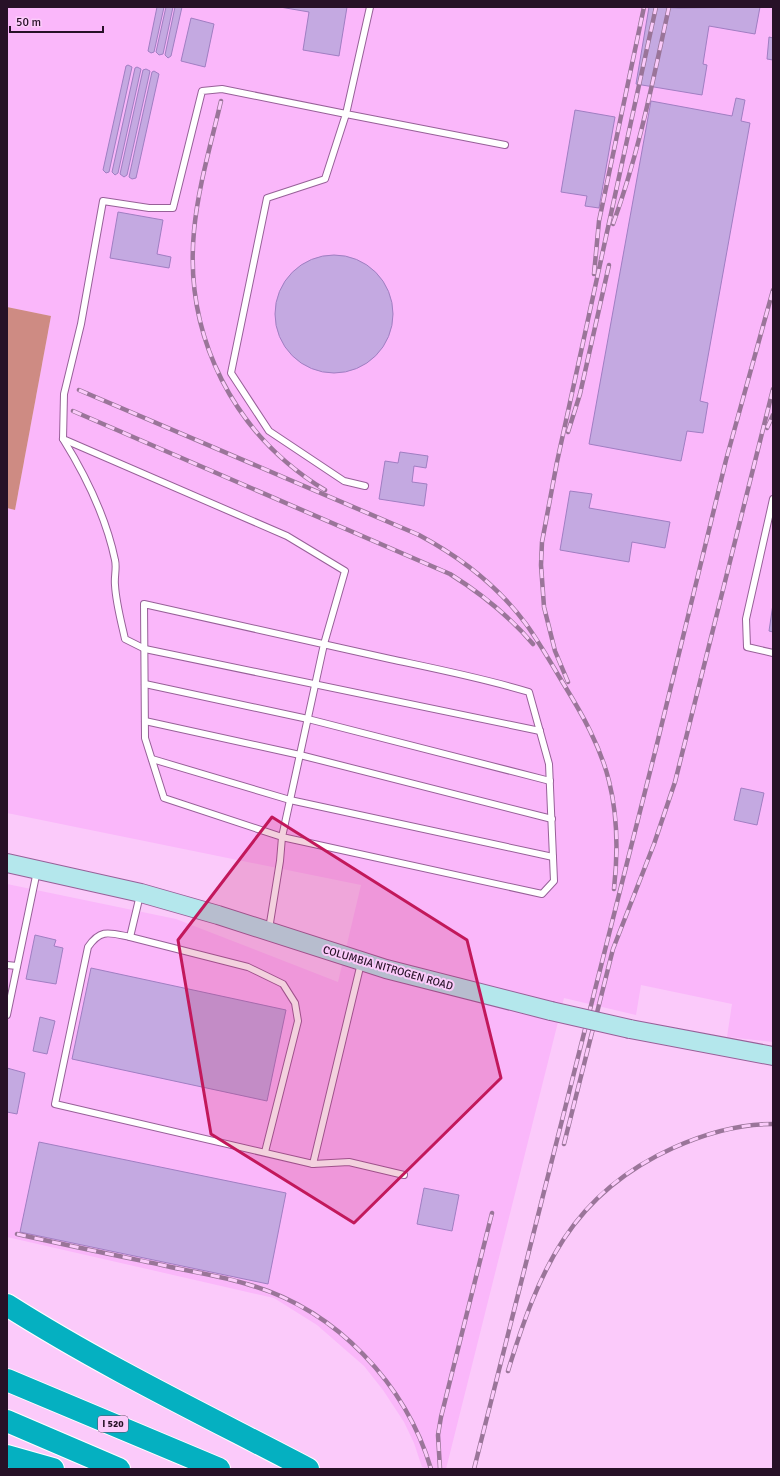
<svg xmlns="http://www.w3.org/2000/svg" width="780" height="1476" viewBox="0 0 780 1476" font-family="Signika,sans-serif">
<rect width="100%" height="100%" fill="#fbcafa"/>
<!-- built -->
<path fill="#fab7fa" d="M7 7H773V1042L727 1037 732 1004 641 985 636 1015 564 998 446 1469H429L422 1467 414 1443 404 1422 383 1390 364 1366 317 1325 274 1298 7 1237V884L176 919 338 982 361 885 7 813V508L15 510 51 316 7 307Z"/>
<!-- forest -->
<path fill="#ce8b83" d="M7 307 51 316 15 510 7 508Z"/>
<!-- building -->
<g fill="#c4a9e1" stroke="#a07ec2">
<path d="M157 7H164L154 52 151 53 148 51Z"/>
<path d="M166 7H173L163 54 159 55 156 52Z"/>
<path d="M175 7H182L171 56 168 58 165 55Z"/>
<path d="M280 7H347L339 56 303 50 309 12Z"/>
<path d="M649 7 679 8 760 7 755 34 709 26 703 64 707 65 702 95 636 84Z"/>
<path d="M191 18 214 24 205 67 181 61Z"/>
<path d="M769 37 773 38V60L767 59Z"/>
<path d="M128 65 132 67 109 172 106 173 103 170 126 66Z"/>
<path d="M137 67 141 69 118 173 115 175 112 172 135 68Z"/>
<path d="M146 69 150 71 127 175 124 177 120 174 143 70Z"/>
<path d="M154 71 159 74 136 178 132 179 129 177 152 72Z"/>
<path d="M736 98 745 100 741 121 750 123 700 401 708 403 703 433 687 431 681 461 589 444 651 101 732 116Z"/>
<path d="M575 110 615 117 599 208 585 206 587 196 561 192Z"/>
<path d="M118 212 163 220 157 254 171 257 169 268 110 258Z"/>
<circle cx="334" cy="314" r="59"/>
<path d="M400 452 428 456 426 468 414 466 412 482 427 484 424 506 379 499 385 461 398 463Z"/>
<path d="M570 491 592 494 589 508 670 522 665 548 632 542 629 562 560 550Z"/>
<path d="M773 604V632L769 631Z"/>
<path d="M741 788 764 793 757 825 734 820Z"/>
<path d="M35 935 56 940 54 946 63 948 56 984 26 979Z"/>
<path d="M91 968 286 1010 267 1101 72 1059Z"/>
<path d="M40 1017 55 1021 47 1054 33 1051Z"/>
<path d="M7 1068 25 1073 17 1114 7 1112Z"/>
<path d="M39 1142 286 1193 268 1284 20 1232Z"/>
<path d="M424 1188 459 1195 452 1231 417 1224Z"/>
</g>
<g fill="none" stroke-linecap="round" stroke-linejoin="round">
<!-- lane casing -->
<g stroke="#976098" stroke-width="8">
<g id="lane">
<path d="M370 7 346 114 505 145"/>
<path d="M63 439C86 476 106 517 115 560 117 568 114 577 115 585 116 603 121 621 125 639L145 649 540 731"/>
<path d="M773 499 746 619 747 647 773 653"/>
<path d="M145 684 308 719 550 781"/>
<path d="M145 721 300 755 552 819"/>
<path d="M152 759 290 800 553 857"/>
<path d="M140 895 130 937 248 967 283 984 295 1003 298 1021 265 1152"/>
<path d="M269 929 280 861 282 837 164 798 145 738 144 604C226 622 308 640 390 659 437 669 483 678 529 692L549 764 554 881 542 894 282 837 324 644 345 571 287 536 63 439 64 394 81 324 103 201 149 208H173L202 91 222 89 346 114 325 179 267 198 231 373 269 431 344 481 365 486"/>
<path d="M130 937C110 933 101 928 88 947L55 1104 313 1164 361 963"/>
<path d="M7 965 17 966"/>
<path d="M7 1015 37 871"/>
<path d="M313 1164 349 1162 404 1175"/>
</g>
</g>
<!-- secondary casing -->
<g stroke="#976098" stroke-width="20">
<g id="secondary">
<path d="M7 863 141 893 218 915 386 969 551 1011"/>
<path d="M630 1029 773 1056"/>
</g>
</g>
<!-- highway casing -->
<g stroke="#fff" stroke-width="24">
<g id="highway">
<path d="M7 1305C103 1366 207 1416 308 1469"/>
<path d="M7 1380 219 1469"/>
<path d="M7 1421 119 1469"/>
<path d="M7 1456 53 1469"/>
</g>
</g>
<!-- lane -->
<use href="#lane" stroke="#fff" stroke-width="6"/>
<!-- secondary -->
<use href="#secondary" stroke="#b4e7ec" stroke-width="18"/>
<!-- highway -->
<use href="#highway" stroke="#05b0c1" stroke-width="22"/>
<!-- rail casing -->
<g stroke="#9a7599" stroke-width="4.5">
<g id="rail">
<path d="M221 101C211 144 198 187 194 231 184 337 234 435 325 490"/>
<path d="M613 224C639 153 653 80 669 7"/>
<path d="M594 274 599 221 644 7"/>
<path d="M79 390 419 535C460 557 498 586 526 624 539 642 551 663 563 683 582 714 600 745 609 781 618 817 618 853 614 889"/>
<path d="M73 411 450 574C482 594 509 616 533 644"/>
<path d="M767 428 773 415"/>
<path d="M568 432 580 394 609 265"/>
<path d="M568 682 555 651 544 607 541 565 542 542 557 462 656 7"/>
<path d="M564 1144 613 949 654 844 675 782 773 389"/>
<path d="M17 1234C65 1245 114 1255 162 1265 191 1272 222 1276 250 1285 336 1310 406 1384 431 1469"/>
<path d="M508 1371C539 1270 571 1194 673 1148 704 1134 739 1124 773 1124"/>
<path d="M440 1469 438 1435 441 1417 492 1213"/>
<path d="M474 1469 656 748 726 460 773 290"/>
</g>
</g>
<!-- rail -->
<use href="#rail" stroke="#fbcafa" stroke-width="3" stroke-dasharray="9" stroke-linecap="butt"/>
<!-- secondary-bridge casing -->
<g stroke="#976098" stroke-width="20" stroke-linecap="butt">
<path id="secondary-bridge" d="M551 1011 630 1029"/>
</g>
<!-- secondary-bridge -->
<use href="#secondary-bridge" stroke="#b4e7ec" stroke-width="18"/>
</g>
<!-- marked area -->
<path fill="#c2185b" fill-opacity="0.2" stroke="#c2185b" stroke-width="3" stroke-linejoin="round" d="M272 817 467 940 501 1078 354 1223 211 1134 178 940Z"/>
<g text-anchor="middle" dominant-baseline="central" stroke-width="4" stroke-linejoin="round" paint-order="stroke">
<!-- shield labels -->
<rect fill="#fbcafa" stroke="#674866" stroke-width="1" x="98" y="1416" width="30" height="16" rx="3"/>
<g font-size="10" font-weight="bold" fill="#271127">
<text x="113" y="1424">I 520</text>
</g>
<!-- street labels -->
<g font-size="11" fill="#271127" stroke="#fbcafa">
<text transform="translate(388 968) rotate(16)">COLUMBIA NITROGEN ROAD</text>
</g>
</g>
<!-- border -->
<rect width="780" height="1476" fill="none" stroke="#271127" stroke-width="16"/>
<!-- scale -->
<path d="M10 26v6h93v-6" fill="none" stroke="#271127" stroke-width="2"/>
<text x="16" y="26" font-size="12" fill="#271127" stroke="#fbcafa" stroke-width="3" paint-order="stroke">50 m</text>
</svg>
